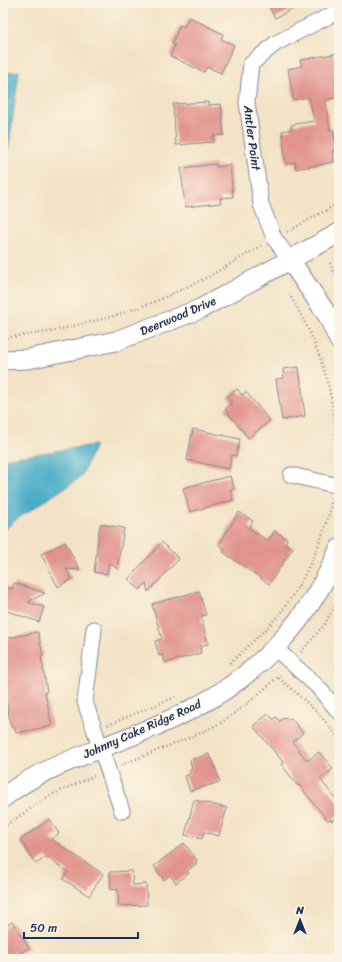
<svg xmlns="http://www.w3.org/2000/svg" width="342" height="962" viewBox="0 0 342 962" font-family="Sriracha,sans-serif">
<rect width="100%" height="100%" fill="#fcf5e5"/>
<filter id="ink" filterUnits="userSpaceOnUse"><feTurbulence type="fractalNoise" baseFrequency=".025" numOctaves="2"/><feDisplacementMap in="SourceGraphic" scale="8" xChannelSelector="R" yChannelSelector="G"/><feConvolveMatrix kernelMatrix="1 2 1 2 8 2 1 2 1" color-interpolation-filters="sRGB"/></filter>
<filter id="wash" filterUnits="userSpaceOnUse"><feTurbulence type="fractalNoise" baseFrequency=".012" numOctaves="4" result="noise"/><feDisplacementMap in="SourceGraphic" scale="16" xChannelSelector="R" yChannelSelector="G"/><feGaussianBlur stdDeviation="0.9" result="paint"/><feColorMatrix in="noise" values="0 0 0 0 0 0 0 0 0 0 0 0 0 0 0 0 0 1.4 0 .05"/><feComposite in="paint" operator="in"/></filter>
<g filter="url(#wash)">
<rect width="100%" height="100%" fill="#f3e2c5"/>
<!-- water -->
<g fill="#49adc9" stroke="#326e94">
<path d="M19 71 3 189V73Z"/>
<path d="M95 445 81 477 14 521 3 532V459Z"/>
</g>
<g id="blocks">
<!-- building -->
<g fill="#e1938c">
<path d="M267 3H305L275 18Z"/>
<path d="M189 17 223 34 221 39 234 45 221 73 207 67 204 72 170 56 175 45 172 44 180 25 184 27Z"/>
<path d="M339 53V97L325 100 330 130 333 129 337 150 332 151 334 162 296 169 295 162 286 164 282 131 292 129 291 125 314 121 309 97 294 100 288 69 302 66 300 60Z"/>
<path d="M208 102V105L221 104 224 135 213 136 214 142 176 145 173 104Z"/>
<path d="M216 164V167L230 165 233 197 220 198 221 203 185 207 181 168Z"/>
<path d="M299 367 305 416 282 420 276 379 284 378 283 369Z"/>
<path d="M237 389 242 395 246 392 270 421 248 438 225 409 232 403 227 397Z"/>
<path d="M193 429 240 439 236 456 232 455 229 469 187 460Z"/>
<path d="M230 476 234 489H230L233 500 190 512 183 488Z"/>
<path d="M239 512 253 521 249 528 268 541 275 531 287 539 285 543 293 548 269 584 223 552 225 549 219 545Z"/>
<path d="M100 524 124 528 117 569 109 562 107 574 94 572Z"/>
<path d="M65 542 80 570 66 569 72 579 58 587 41 554Z"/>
<path d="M162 542 179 559 148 592 146 583 140 590 128 579Z"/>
<path d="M14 583 45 593 28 602 44 607 39 622 4 610 7 601 3 599V586L12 589Z"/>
<path d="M199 591 206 615 201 616 208 644 200 646 201 653 165 663 163 655 159 656 155 641 162 639 152 604Z"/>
<path d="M38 632 43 656H41L47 691 45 692 52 726 16 733 15 727H11L6 699 3 700V639Z"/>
<path d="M268 714 273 719 276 717 280 721 285 717 287 720 291 718 303 733 293 742 307 761 319 752 333 769 320 779 339 803V814L332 821 330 819 328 821 299 785 298 786 281 764 283 762 253 726Z"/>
<path d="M209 754 210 759 212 758 220 782 190 791 185 776 190 774 189 770 192 769 190 760Z"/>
<path d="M194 800 227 808 219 836 204 832 202 839 185 835Z"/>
<path d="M50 819 59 834 51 839 103 874 89 896 63 879 68 872 46 857 36 864 20 840Z"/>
<path d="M184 843 197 860 195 862 197 863 187 871 189 873 176 883 170 875 164 880 154 866Z"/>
<path d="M132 871 133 885 146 884 147 905 119 906 118 889 111 890 110 872Z"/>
<path d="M12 922 29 948 9 959H3V928Z"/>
</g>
</g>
</g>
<g filter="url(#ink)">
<use href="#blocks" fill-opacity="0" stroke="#878892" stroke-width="1"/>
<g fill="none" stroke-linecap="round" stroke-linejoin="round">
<!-- minor casing -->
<g stroke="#878892" stroke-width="17">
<g id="minor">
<path d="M290 260 274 238 261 204 247 102 251 64 276 43 339 11"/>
<path d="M291 475 339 486"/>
<path d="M94 629 85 702 122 811"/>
<path d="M275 648 317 686 339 712"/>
</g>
</g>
<!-- tertiary casing -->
<g stroke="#878892" stroke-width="21">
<g id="tertiary">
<path d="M290 260 328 316 339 340"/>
<path d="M3 360 28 359 116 341 200 309 339 233"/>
<path d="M3 798C34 772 75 759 111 744 139 733 166 723 192 709 258 676 311 618 339 549"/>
</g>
</g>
<!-- path -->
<g stroke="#878892" stroke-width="2.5" stroke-dasharray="1 3" stroke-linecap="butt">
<path d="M287 232 339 203"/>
<path d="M330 263 339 283"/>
<path d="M289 294C322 348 340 406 336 470"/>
<path d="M3 338 49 332 115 316 159 300 210 276 261 246"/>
<path d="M301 652 324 625 339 599"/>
<path d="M230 663C247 647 270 627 284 608 305 580 326 534 332 499"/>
<path d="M279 678C301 697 322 715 339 739"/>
<path d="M108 725 175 697"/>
<path d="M121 765 203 732 222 722 243 707 282 674"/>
<path d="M3 827 51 795 94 776"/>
</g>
<!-- minor -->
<use href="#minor" stroke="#fff" stroke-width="15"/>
<!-- tertiary -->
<use href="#tertiary" stroke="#fff" stroke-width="19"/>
</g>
</g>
<g text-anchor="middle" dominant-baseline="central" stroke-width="3" stroke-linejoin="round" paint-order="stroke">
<!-- street labels -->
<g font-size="12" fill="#1b2f5e" stroke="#fcf5e5">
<text transform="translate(252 138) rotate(83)">Antler Point</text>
<text transform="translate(178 316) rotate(-23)">Deerwood Drive</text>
<text transform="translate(142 729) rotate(-24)">Johnny Cake Ridge Road</text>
</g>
</g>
<!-- margin -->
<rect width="342" height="962" fill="none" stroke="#fcf5e5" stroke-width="16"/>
<!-- north arrow -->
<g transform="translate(300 920)" stroke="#fcf5e5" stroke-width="3" paint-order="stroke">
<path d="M0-3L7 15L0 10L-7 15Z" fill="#1b2f5e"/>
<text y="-6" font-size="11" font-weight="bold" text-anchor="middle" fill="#1b2f5e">N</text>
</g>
<!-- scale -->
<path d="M24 932v6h114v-6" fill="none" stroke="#1b2f5e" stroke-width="2"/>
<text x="30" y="932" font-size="12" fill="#1b2f5e" stroke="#fcf5e5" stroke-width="3" paint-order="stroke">50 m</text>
</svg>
